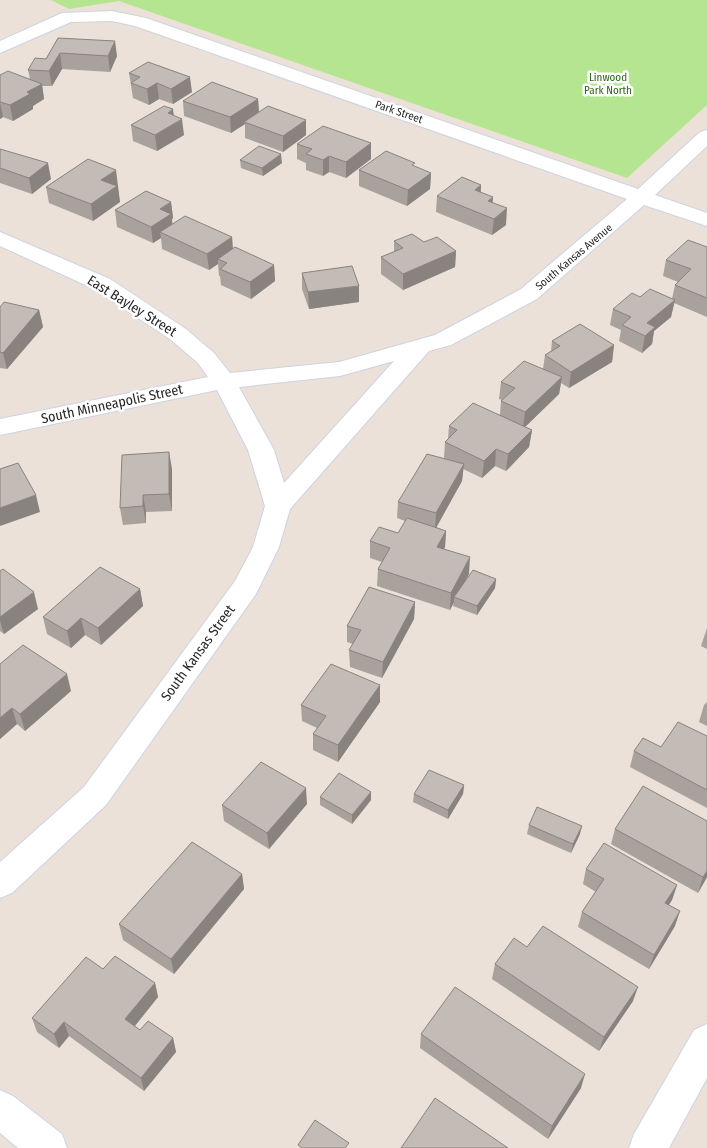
<svg xmlns="http://www.w3.org/2000/svg" width="707" height="1148" viewBox="0 0 707 1148" font-family="'Fira Sans Condensed',sans-serif">
<rect width="100%" height="100%" fill="#ebe1d8"/>
<!-- green -->
<path fill="#b5e591" d="M51 0H707V105L627 178 119 1 69 9Z"/>
<g fill="none" stroke-linecap="round" stroke-linejoin="round">
<!-- minor casing -->
<g stroke="#cdd3e2" stroke-width="2">
<g id="minor">
<path d="M112 11 146 18 638 189 700 132 707 130V146L655 195 707 213V226L644 205 537 299 451 345 429 351 290 509 279 547 256 594 106 805 12 893 0 898V862L84 787 235 581 253 547 265 506 248 450 217 390 0 435V419L208 377 198 363 170 339 94 289 0 246V232L110 279 186 329 214 353 230 373 339 362 435 335 521 289 627 199 135 26 112 21 71 22 0 53V41L62 13ZM394 361 284 483 274 450 239 387 340 376Z"/>
<path d="M707 1024V1078L669 1148H629L634 1134 694 1030Z"/>
<path d="M0 1090 13 1096 62 1134 67 1148H18L0 1133Z"/>
</g>
</g>
<!-- minor -->
<use href="#minor" fill="#fff" fill-rule="evenodd"/>
</g>
<!-- wall -->
<g fill="#a8a19c">
<path d="M58 38 117 56 110 72 62 69 52 86H42L44 99 33 106V109L13 121 3 117 0 119V75L30 79 28 70 46 59Z"/>
<path d="M129 73 192 92 173 104 159 99 149 105 133 98Z"/>
<path d="M258 99 259 112 306 135 283 152 245 138V124L231 133 184 116 183 101Z"/>
<path d="M174 115 184 135 157 151 133 141 131 125Z"/>
<path d="M371 143V159L346 178 329 172 323 176 306 170V163L297 159V144Z"/>
<path d="M0 149 51 179 32 194 0 183Z"/>
<path d="M240 160 282 163 263 176 241 168Z"/>
<path d="M359 170 431 173 430 189 407 206 359 186Z"/>
<path d="M481 185V192L493 203 506 225 492 235 436 212 437 196Z"/>
<path d="M117 186 120 202 93 221 49 203 46 187 118 186Z"/>
<path d="M171 202 173 218 172 219V225L232 237 233 249 274 265 275 281 251 299 221 285 220 276H219L218 264 209 270 162 249 161 238 153 243 117 227 115 210Z"/>
<path d="M394 241 424 242 456 251 455 267 403 290 381 274V257L394 252Z"/>
<path d="M707 247V317L674 303 671 317 654 331 652 344 642 353 619 341 621 330 610 325 613 309 640 297 672 299 675 285 678 282 663 276 666 260Z"/>
<path d="M302 273 359 302 309 309 302 289Z"/>
<path d="M0 307 39 310 43 327 7 369 0 368Z"/>
<path d="M552 341 614 345 612 362 569 388 561 383 559 394 525 427 532 430 529 447 506 471 495 466 482 478 463 469 462 481 436 527 446 531 445 547 444 549 469 574 464 582 496 579 495 588 477 615 453 606 454 602 450 610 377 586 378 569 382 562 370 558V541L398 533 405 521 397 518 398 502 444 459 445 442 448 439 449 426 500 415 501 401 502 400 499 399 501 382 543 369 545 355 551 351Z"/>
<path d="M172 469V511L146 512V523L123 525 120 508Z"/>
<path d="M0 571 38 609 4 634 0 631Z"/>
<path d="M140 589 143 606 101 645 85 635 71 648 47 634 43 617Z"/>
<path d="M415 602 414 619 382 678 350 667 349 650 353 644 347 642V626Z"/>
<path d="M707 628V649L701 646Z"/>
<path d="M0 664 71 691 25 731 17 724 0 739Z"/>
<path d="M380 685V702L338 762 313 750V734L317 728 302 721 301 705Z"/>
<path d="M707 702V726L699 722 704 705Z"/>
<path d="M707 736V808L630 767 634 751 661 747Z"/>
<path d="M464 785 463 794 448 819 413 802 414 794Z"/>
<path d="M371 792V800L352 824 320 805V797Z"/>
<path d="M307 804 269 849 224 821 222 805Z"/>
<path d="M707 821V877L698 893 611 844 615 829Z"/>
<path d="M529 825 580 834 571 853 527 834Z"/>
<path d="M586 869 677 885 672 900 669 905 675 926 649 969 578 927 582 912 596 892 583 884Z"/>
<path d="M242 874 244 889 174 974 123 940 119 924Z"/>
<path d="M527 947 633 1001 599 1051 492 979 495 964Z"/>
<path d="M103 969 155 983 158 997 135 1026 140 1030 173 1038 176 1052 144 1091 69 1036 59 1048 37 1032 32 1018Z"/>
<path d="M421 1034 581 1088 548 1139 420 1048Z"/>
</g>
<!-- shaded-wall -->
<g fill="#88837f">
<path d="M115 41 117 56 110 72 108 56Z"/>
<path d="M60 53 62 69 52 86 49 71Z"/>
<path d="M190 77 192 92 173 104 171 89Z"/>
<path d="M157 83 159 99 149 105 147 89Z"/>
<path d="M42 84 44 99 33 106V109L13 121 10 105 27 92Z"/>
<path d="M258 99 259 114 244 122 245 124 231 133 230 117Z"/>
<path d="M0 102 3 117 0 119Z"/>
<path d="M173 109 175 124 182 119 184 135 157 151 155 135 168 113Z"/>
<path d="M306 120V135L283 152V136Z"/>
<path d="M371 143V159L346 178V162Z"/>
<path d="M281 154 282 163 263 176 262 168Z"/>
<path d="M329 156V172L323 176V160Z"/>
<path d="M48 163 51 179 32 194 29 178Z"/>
<path d="M116 170 120 202 93 221 91 204 101 180Z"/>
<path d="M431 173 430 189 407 206 408 190Z"/>
<path d="M481 185 480 201 475 190Z"/>
<path d="M493 197 492 213 487 217 488 201Z"/>
<path d="M171 202 173 218 172 219 173 230 160 232 161 238 153 243 151 227 160 209Z"/>
<path d="M507 208 506 225 492 235 494 219Z"/>
<path d="M232 237 233 254 218 259V264L209 270 207 254Z"/>
<path d="M456 251 455 267 403 290V274Z"/>
<path d="M274 265 275 281 251 299 250 282Z"/>
<path d="M359 286V302L309 309 308 292Z"/>
<path d="M675 300 671 317 654 331 652 344 642 353 647 323Z"/>
<path d="M39 310 43 327 7 369 3 353Z"/>
<path d="M614 345 612 362 569 388 571 372Z"/>
<path d="M562 377 559 394 523 429 525 412Z"/>
<path d="M532 430 529 447 506 471 508 454Z"/>
<path d="M496 449 495 466 482 478 484 461Z"/>
<path d="M169 452 172 469V511L169 494Z"/>
<path d="M464 464 462 481 435 530 436 513Z"/>
<path d="M36 495 40 512 0 526V508Z"/>
<path d="M143 495 146 512V523L143 506Z"/>
<path d="M446 531 445 547 436 564 437 547Z"/>
<path d="M470 557 469 574 456 598 454 597V602L450 610 451 593Z"/>
<path d="M496 579 495 588 477 615V606Z"/>
<path d="M140 589 143 606 101 645 98 628Z"/>
<path d="M34 592 38 609 4 634 0 621V617Z"/>
<path d="M415 602 414 619 382 678 383 662Z"/>
<path d="M81 618 85 635 71 648 67 631Z"/>
<path d="M67 674 71 691 25 731 20 714Z"/>
<path d="M380 685V702L338 762V745Z"/>
<path d="M12 708 17 724 0 739V718Z"/>
<path d="M464 785 463 794 448 819V810Z"/>
<path d="M306 788 307 804 269 849 267 833Z"/>
<path d="M371 792V800L352 824V815Z"/>
<path d="M582 826 580 834 571 853 573 844Z"/>
<path d="M707 871V877L698 893 703 877Z"/>
<path d="M242 874 244 889 174 974 171 959Z"/>
<path d="M677 885 672 900 660 918 665 903Z"/>
<path d="M680 911 675 926 649 969 654 955Z"/>
<path d="M155 983 158 997 129 1033 125 1019Z"/>
<path d="M638 987 633 1001 599 1051 604 1037Z"/>
<path d="M64 1022 69 1036 59 1048 54 1034Z"/>
<path d="M173 1038 176 1052 144 1091 141 1078Z"/>
<path d="M585 1074 581 1088 548 1139 552 1126Z"/>
</g>
<!-- building -->
<g fill="#c3bbb5" stroke="#88837f">
<path d="M58 38 115 41 108 56 60 53 49 71 28 70 35 58 46 59Z"/>
<path d="M148 62 190 77 171 89 157 83 147 89 131 83 140 77 129 73Z"/>
<path d="M8 71 42 84 27 92 30 94 10 105 0 102V75Z"/>
<path d="M212 82 258 99 230 117 183 101Z"/>
<path d="M164 106 173 109 168 113 182 119 155 135 131 125Z"/>
<path d="M268 106 306 120 283 136 244 122Z"/>
<path d="M323 126 371 143 346 162 329 156 323 160 306 154 312 149 297 144Z"/>
<path d="M259 146 281 154 262 168 240 160Z"/>
<path d="M0 149 48 163 29 178 0 168Z"/>
<path d="M386 151 415 163 412 165 431 173 408 190 359 170Z"/>
<path d="M88 159 116 170 101 180 117 186 91 204 46 187Z"/>
<path d="M462 177 481 185 475 190 493 197 488 201 507 208 494 219 437 196Z"/>
<path d="M146 191 171 202 160 209 171 214 151 227 115 210Z"/>
<path d="M185 216 232 237 207 254 160 232Z"/>
<path d="M412 234 424 242 437 237 456 251 403 274 381 257 403 248 394 241Z"/>
<path d="M688 240 707 247V298L675 285 691 269 666 260Z"/>
<path d="M235 247 274 265 250 282 220 269 227 263 218 259Z"/>
<path d="M352 266 359 286 308 292 302 273Z"/>
<path d="M650 289 675 300 647 323 655 327 645 336 622 325 631 317 613 309 632 293 640 297Z"/>
<path d="M4 302 39 310 3 353 0 352V307Z"/>
<path d="M580 324 614 345 571 372 545 355 560 346 552 341Z"/>
<path d="M524 361 562 377 525 412 501 401 515 388 501 382Z"/>
<path d="M473 403 532 430 508 454 496 449 484 461 445 442 457 430 449 426Z"/>
<path d="M169 452V494L143 495V506L120 508 122 455Z"/>
<path d="M427 454 464 464 436 513 398 502Z"/>
<path d="M18 463 36 495 0 508V469Z"/>
<path d="M407 518 446 531 437 547 470 557 451 593 378 569 390 548 370 541 379 527 398 533Z"/>
<path d="M100 567 140 589 98 628 81 618 67 631 43 617Z"/>
<path d="M3 569 34 592 0 617V571Z"/>
<path d="M473 570 496 579 477 606 454 597Z"/>
<path d="M369 587 415 602 383 662 349 650 361 630 347 626Z"/>
<path d="M23 645 67 674 20 714 12 708 0 718V664Z"/>
<path d="M331 664 380 685 338 745 313 734 326 716 301 705Z"/>
<path d="M678 722 707 736V790L634 751 643 738 661 747Z"/>
<path d="M261 762 306 788 267 833 222 805Z"/>
<path d="M429 770 464 785 448 810 414 794Z"/>
<path d="M339 773 371 792 352 815 320 797Z"/>
<path d="M643 786 707 821V871L703 877 615 829Z"/>
<path d="M537 807 582 826 573 844 529 825Z"/>
<path d="M192 842 242 874 171 959 119 924Z"/>
<path d="M604 843 677 885 665 903 680 911 654 955 582 912 604 879 586 869Z"/>
<path d="M543 926 638 987 604 1037 495 964 514 938 527 947Z"/>
<path d="M115 956 155 983 125 1019 140 1030 148 1021 173 1038 141 1078 64 1022 54 1034 32 1018 86 957 103 969Z"/>
<path d="M455 987 585 1074 552 1126 421 1034Z"/>
<path d="M435 1098 508 1148H401Z"/>
<path d="M315 1120 349 1143 345 1148H302L298 1145Z"/>
</g>
<g text-anchor="middle" dominant-baseline="central" stroke-width="5" stroke-linejoin="round" paint-order="stroke">
<!-- far-park labels -->
<g font-size="11" fill="#2e6616" stroke="#fff">
<text x="608" y="77">Linwood<tspan x="608" dy="13">Park North</tspan></text>
</g>
<!-- far-street labels -->
<g font-size="11" fill="#282828" stroke="#fff">
<text transform="translate(399 112) rotate(19)">Park Street</text>
<text transform="translate(574 257) rotate(-40)">South Kansas Avenue</text>
</g>
<!-- street labels -->
<g font-size="14" fill="#282828" stroke="#fff">
<text transform="translate(132 306) rotate(32)">East Bayley Street</text>
<text transform="translate(112 404) rotate(-12)">South Minneapolis Street</text>
<text transform="translate(198 653) rotate(-54)">South Kansas Street</text>
</g>
</g>
</svg>
